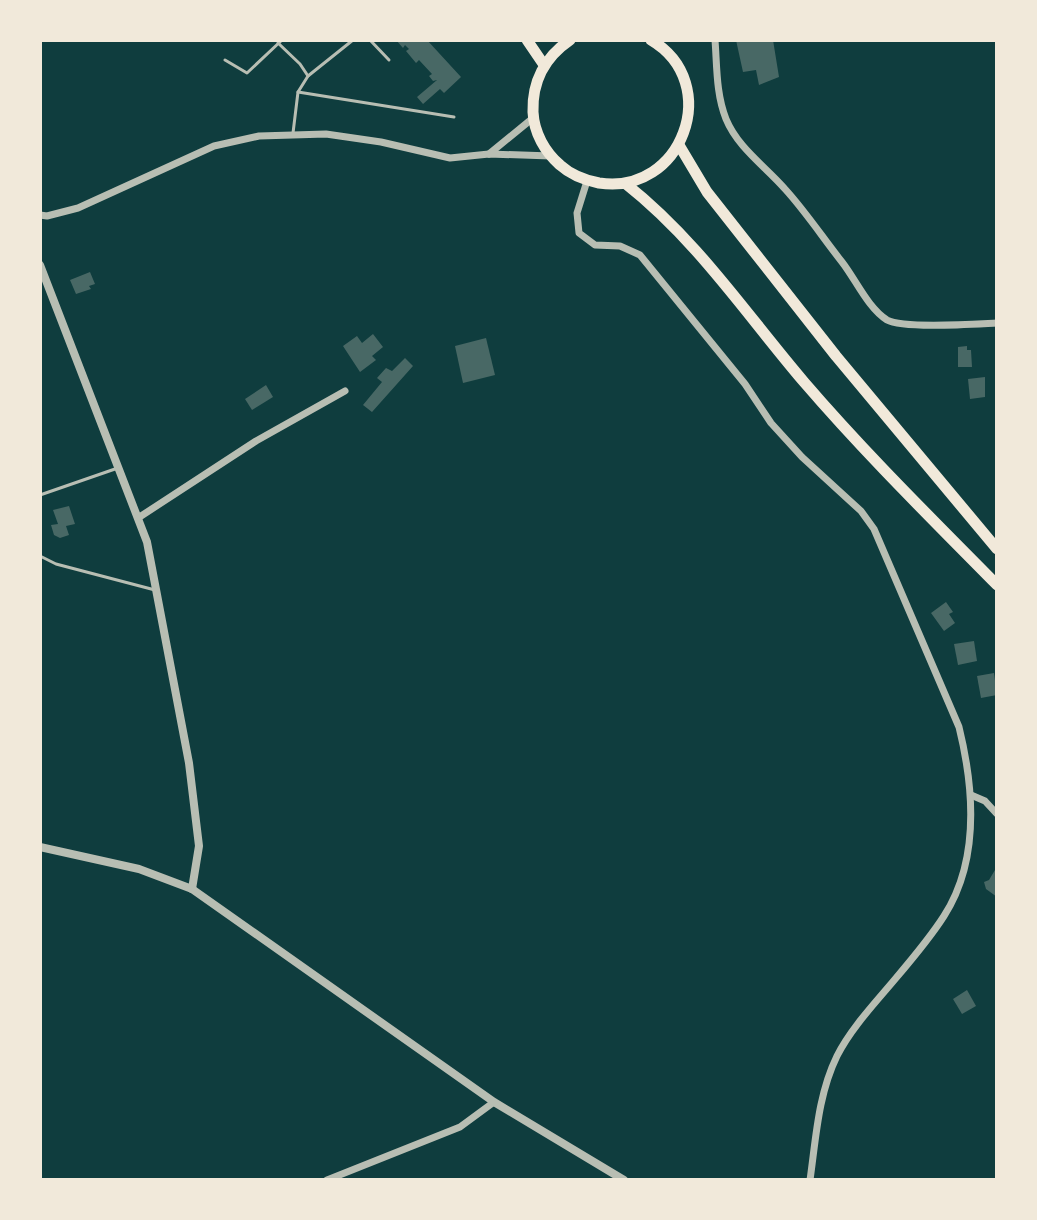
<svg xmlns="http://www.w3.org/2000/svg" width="1037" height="1220" viewBox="0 0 1037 1220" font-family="Barlow,sans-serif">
<rect width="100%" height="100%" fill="#0f3d3e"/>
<!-- building -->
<g fill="#486865">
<path d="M396 40H427L461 77 444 93 440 89 423 104 417 97 437 80 433 81 429 76 432 74 419 60 416 63 406 51 409 49 405 45 403 48Z"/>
<path d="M736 40H773L779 77 759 85 756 70 743 72Z"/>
<path d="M90 272 95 284 89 286 91 289 76 294 70 280Z"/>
<path d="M373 334 383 347 372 356 376 360 360 372 343 346 357 336 362 343Z"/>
<path d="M486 338 495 375 463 383 455 346Z"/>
<path d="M967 346V350H971L972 367H958V347Z"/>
<path d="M405 358 413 366 372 412 363 405 382 382 377 378 386 368 392 371Z"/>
<path d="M985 377V397L970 399 968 379Z"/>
<path d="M266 385 273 397 252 410 245 399Z"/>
<path d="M69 506 75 524 66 526 69 535 60 538 54 535 51 525 58 524 53 510Z"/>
<path d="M946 602 953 612 949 614 955 623 944 631 931 613Z"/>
<path d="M974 641 977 661 958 665 954 644Z"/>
<path d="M994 673 997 695 981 698 977 676Z"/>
<path d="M995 870 997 871V897L986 889 984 882 989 880Z"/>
<path d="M967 990 976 1006 962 1014 953 999Z"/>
</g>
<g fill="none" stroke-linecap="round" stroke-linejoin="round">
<!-- service -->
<g stroke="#b8beb3" stroke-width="3">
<path d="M370 40 389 60"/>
<path d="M278 43 300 64 308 76"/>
<path d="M225 60 247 73 282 40"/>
<path d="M298 92 308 76 353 40"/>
<path d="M293 133 298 92 454 117"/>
<path d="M40 495 115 469"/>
<path d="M40 556 56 564 155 590"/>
</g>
<!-- minor -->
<g stroke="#b8beb3" stroke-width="7">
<path d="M715 40C717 66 716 94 726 119 738 148 765 166 785 189 806 212 823 238 842 262 856 280 868 308 887 320 903 329 975 324 997 323"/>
<path d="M489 154 533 118"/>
<path d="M587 181 577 213 579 233 595 245 620 246 640 255 745 384 771 423 802 457 861 511 874 529 959 727C974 788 980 860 944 916 930 938 913 958 896 978 876 1002 851 1028 837 1056 818 1095 816 1138 810 1180"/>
<path d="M40 215 47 216 78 208 214 146 259 136 326 134 381 142 450 158 489 154 551 156"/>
<path d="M138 518 256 441 345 391"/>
<path d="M971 795 985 801 997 814"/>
<path d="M327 1180 460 1127 494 1102"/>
</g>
<!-- tertiary -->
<g stroke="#b8beb3" stroke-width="8">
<path d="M40 265 147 542 189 763 199 846 192 889"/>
<path d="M40 847 139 869 192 889 494 1102 624 1180"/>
</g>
<!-- trunk -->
<g stroke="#f1e9da" stroke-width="11">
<path d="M527 40 544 65"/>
<path d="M570 40C545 57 532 82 533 112 534 133 545 152 560 165 571 175 584 180 599 183 682 196 724 83 651 40"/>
<path d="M679 145 707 192 836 356 997 549"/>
<path d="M626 184C697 240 746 314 804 382 865 453 932 519 997 585"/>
</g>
</g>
<!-- border -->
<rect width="1037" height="1220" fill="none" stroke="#f1e9da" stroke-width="84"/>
</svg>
